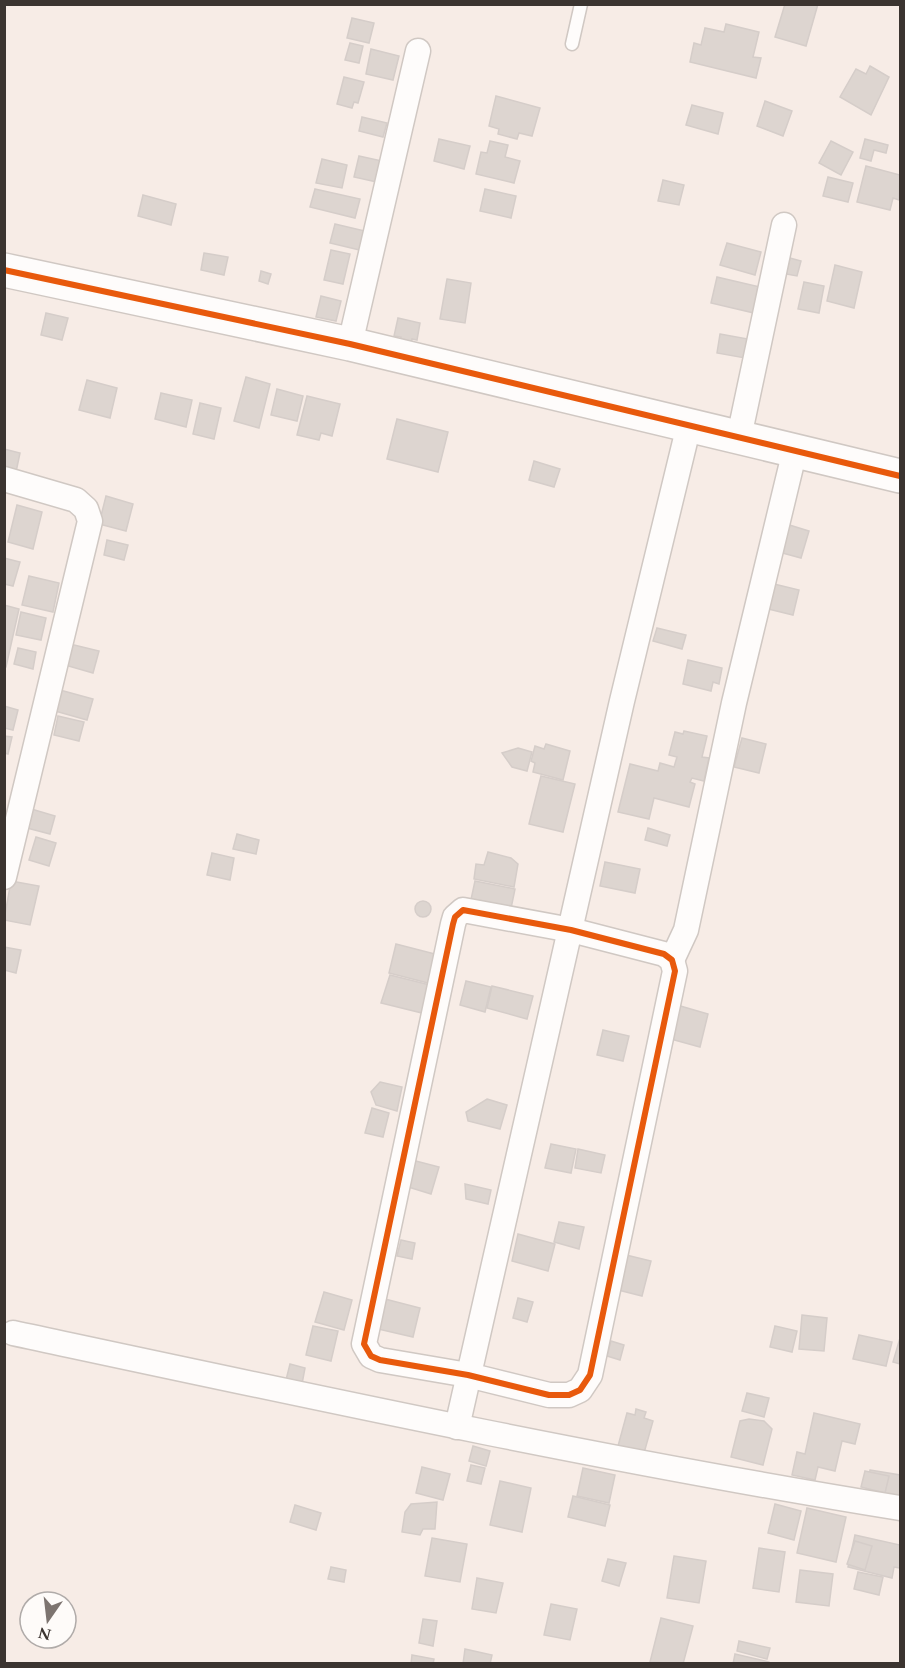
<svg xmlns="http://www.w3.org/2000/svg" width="905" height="1668" viewBox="0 0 905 1668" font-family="Spectral,serif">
<rect width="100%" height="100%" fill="#f7ece6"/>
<!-- building -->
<g fill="#ddd5d0" stroke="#d5cdc9" stroke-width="1.5">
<path d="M785 4H818L806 46 775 37Z"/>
<path d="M352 18 374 23 369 43 347 38Z"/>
<path d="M726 24 759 32 753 57 761 58 756 78 690 62 694 43 701 45 705 28 724 32Z"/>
<path d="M350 43 363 46 359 63 345 60Z"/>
<path d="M371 49 399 56 393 80 366 74Z"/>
<path d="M870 66 889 77 871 115 840 97 856 69 866 74Z"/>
<path d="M344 77 364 82 358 103 354 102 352 108 337 104Z"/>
<path d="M496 96 540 108 532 136 519 133 517 139 498 134 499 129 489 126Z"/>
<path d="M765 101 792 111 783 136 757 126Z"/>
<path d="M692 105 723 113 718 134 686 125Z"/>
<path d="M362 117 387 123 383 137 359 131Z"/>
<path d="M439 139 470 146 464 169 434 161Z"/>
<path d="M865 139 888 145 886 153 874 150 871 161 860 158Z"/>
<path d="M490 141 508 145 505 157 520 161 514 183 476 174 481 152 487 153Z"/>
<path d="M831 141 853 152 841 175 819 163Z"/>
<path d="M359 156 382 161 377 182 354 177Z"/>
<path d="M322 159 347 165 342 188 316 183Z"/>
<path d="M866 166 900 175 899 200 893 198 890 210 857 202Z"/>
<path d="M828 177 853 183 848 202 823 196Z"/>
<path d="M663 180 684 185 679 205 658 201Z"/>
<path d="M315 189 360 199 355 218 310 207Z"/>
<path d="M485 189 516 196 511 218 480 211Z"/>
<path d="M143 195 176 204 171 225 138 216Z"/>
<path d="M335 224 369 232 364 251 330 243Z"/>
<path d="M727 243 761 252 755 275 720 265Z"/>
<path d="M331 250 350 254 343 284 324 280Z"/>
<path d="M204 253 228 257 224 275 201 270Z"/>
<path d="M790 258 801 261 797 276 786 274Z"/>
<path d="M835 265 862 272 854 308 827 301Z"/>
<path d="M261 271 271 274 268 284 259 281Z"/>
<path d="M717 277 760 287 754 313 711 303Z"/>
<path d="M447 279 471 283 465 323 440 319Z"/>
<path d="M804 282 824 286 819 313 798 309Z"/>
<path d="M321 296 341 301 336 321 316 317Z"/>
<path d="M46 313 68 318 62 340 41 335Z"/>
<path d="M398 318 420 323 417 340 412 339 410 348 399 345 401 337 394 336Z"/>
<path d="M720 334 748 339 745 358 717 353Z"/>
<path d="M246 377 270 384 259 428 234 421Z"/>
<path d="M87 380 117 388 110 418 79 410Z"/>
<path d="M277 389 303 396 297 421 271 415Z"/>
<path d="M161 393 192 400 186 427 155 419Z"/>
<path d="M307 396 340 404 332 436 321 433 319 440 297 435Z"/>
<path d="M200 403 221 408 214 439 193 434Z"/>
<path d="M397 419 448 432 438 472 387 459Z"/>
<path d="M4 449 20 453 16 472 4 469Z"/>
<path d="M534 461 560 469 554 487 529 480Z"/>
<path d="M106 496 133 504 126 531 99 524Z"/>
<path d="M17 505 42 512 33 549 8 542Z"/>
<path d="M783 523 809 531 801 558 775 551Z"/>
<path d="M107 540 128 545 124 560 104 555Z"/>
<path d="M4 558 20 562 13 586 4 584Z"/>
<path d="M29 576 59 583 53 612 22 605Z"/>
<path d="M770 583 799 590 793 615 764 608Z"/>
<path d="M4 605 19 609 6 667H4Z"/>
<path d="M21 612 46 618 41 640 16 635Z"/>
<path d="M657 628 686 635 682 649 653 641Z"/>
<path d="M70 644 99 651 93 673 65 665Z"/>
<path d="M18 648 36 652 33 669 14 664Z"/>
<path d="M688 660 722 668 719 684 713 682 711 691 683 684Z"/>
<path d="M60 690 93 699 87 720 55 711Z"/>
<path d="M4 706 18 710 13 730 4 728Z"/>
<path d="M58 716 84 722 79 741 54 735Z"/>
<path d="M684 731 707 736 702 757 709 758 704 781 692 778 690 782 695 784 689 807 654 798 649 819 618 812 630 764 658 771 660 763 674 767 677 757 669 755 675 732 683 734Z"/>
<path d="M4 736 12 737 8 754 4 753Z"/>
<path d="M742 738 766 744 759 773 734 767Z"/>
<path d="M546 744 570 751 563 780 533 772 535 763 531 761 535 746 544 749Z"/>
<path d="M518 748 532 752 527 771 512 767 502 753Z"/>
<path d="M541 776 575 784 563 832 529 824Z"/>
<path d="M28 808 55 816 50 834 23 827Z"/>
<path d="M648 828 670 835 667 846 645 840Z"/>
<path d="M237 834 259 840 256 854 233 849Z"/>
<path d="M36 837 56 843 49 866 29 860Z"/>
<path d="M488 852 511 858 518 864 514 887 474 879 476 864 484 865Z"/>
<path d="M212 853 234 858 230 880 207 875Z"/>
<path d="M605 862 640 869 635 893 600 886Z"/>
<path d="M11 881 39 886 30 925 4 920Z"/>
<path d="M475 881 515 889 509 918 469 909Z"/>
<circle cx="423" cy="909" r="8"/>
<path d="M396 944 435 954 428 983 389 973Z"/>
<path d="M4 947 21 950 16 973 4 970Z"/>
<path d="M390 975 430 985 422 1013 381 1003Z"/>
<path d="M466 981 491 987 485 1012 460 1005Z"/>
<path d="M492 986 533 996 527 1019 487 1008Z"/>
<path d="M677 1005 708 1014 700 1047 667 1038Z"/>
<path d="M603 1030 629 1036 623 1061 597 1055Z"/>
<path d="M380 1082 402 1087 397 1111 376 1105 371 1092Z"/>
<path d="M487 1099 507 1105 500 1129 468 1121 466 1112Z"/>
<path d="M372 1108 389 1113 383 1137 365 1133Z"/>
<path d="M551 1144 576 1149 571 1173 545 1168Z"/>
<path d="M578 1149 605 1155 601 1173 575 1168Z"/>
<path d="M412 1160 439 1167 431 1194 405 1186Z"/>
<path d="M465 1184 491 1190 488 1204 466 1199Z"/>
<path d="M559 1222 584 1227 579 1249 554 1242Z"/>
<path d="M518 1234 555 1244 548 1271 512 1261Z"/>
<path d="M401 1240 415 1243 412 1259 397 1256Z"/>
<path d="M618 1253 651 1261 642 1296 610 1288Z"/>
<path d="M324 1292 352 1300 344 1330 315 1322Z"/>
<path d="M518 1298 533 1302 527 1322 513 1318Z"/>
<path d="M385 1299 420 1308 413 1337 378 1329Z"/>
<path d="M802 1315 827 1318 824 1351 799 1349Z"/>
<path d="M313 1326 338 1331 331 1361 306 1355Z"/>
<path d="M775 1326 797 1331 792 1352 770 1347Z"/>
<path d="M859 1335 892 1342 886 1366 853 1359Z"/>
<path d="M900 1338V1364L893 1362Z"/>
<path d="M611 1341 624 1345 620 1360 607 1356Z"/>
<path d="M290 1364 305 1368 302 1384 286 1380Z"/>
<path d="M747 1393 769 1398 764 1417 742 1411Z"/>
<path d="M636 1409 646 1412 644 1418 653 1421 644 1453 618 1446 627 1413 635 1415Z"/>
<path d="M814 1413 860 1424 855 1444 842 1441 835 1471 818 1467 815 1480 792 1475 797 1452 805 1454Z"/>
<path d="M749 1419 764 1421 772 1429 763 1465 731 1457 740 1421Z"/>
<path d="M473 1446 490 1451 486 1466 469 1461Z"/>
<path d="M471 1465 485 1468 481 1484 467 1481Z"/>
<path d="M422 1467 450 1474 443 1500 416 1493Z"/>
<path d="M583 1468 615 1475 609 1503 577 1496Z"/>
<path d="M870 1470 900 1475V1498L866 1493Z"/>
<path d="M865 1471 889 1476 885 1493 861 1487Z"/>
<path d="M500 1481 531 1488 522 1532 490 1525Z"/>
<path d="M573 1496 610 1505 605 1526 568 1517Z"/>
<path d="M437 1502 435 1529H423L420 1535 402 1532 405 1512 411 1504Z"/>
<path d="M775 1504 801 1511 794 1540 768 1533Z"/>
<path d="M295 1505 321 1513 316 1530 290 1522Z"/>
<path d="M807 1508 846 1517 836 1562 797 1553Z"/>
<path d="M855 1535 900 1545V1568L894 1567 892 1578 848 1567Z"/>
<path d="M432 1538 467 1544 460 1582 425 1576Z"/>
<path d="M855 1541 872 1546 865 1570 847 1564Z"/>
<path d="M759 1548 785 1552 779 1592 753 1588Z"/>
<path d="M674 1556 706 1561 699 1603 667 1598Z"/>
<path d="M608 1559 626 1563 619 1586 602 1581Z"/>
<path d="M331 1567 346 1570 344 1582 328 1579Z"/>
<path d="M800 1570 833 1574 829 1606 796 1602Z"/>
<path d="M858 1572 883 1577 879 1595 854 1589Z"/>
<path d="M477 1578 503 1583 496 1613 472 1609Z"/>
<path d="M551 1604 577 1609 570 1640 544 1635Z"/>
<path d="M661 1618 693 1626 683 1664 650 1662Z"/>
<path d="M423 1619 437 1621 433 1646 419 1643Z"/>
<path d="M739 1641 770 1648 767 1659 737 1651Z"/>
<path d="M465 1649 492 1655 490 1664H463Z"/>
<path d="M735 1654 769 1662V1664H733Z"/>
<path d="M412 1655 434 1659 433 1664H411Z"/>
</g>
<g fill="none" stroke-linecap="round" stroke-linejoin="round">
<!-- lane casing -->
<g stroke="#d0c8c3" stroke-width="15">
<path id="lane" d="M572 44 581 4"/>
</g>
<!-- street casing -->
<g stroke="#d0c8c3" stroke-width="27">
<g id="street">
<path d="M350 344 418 51"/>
<path d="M739 437 784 225"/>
<path d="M4 479 76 500 86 509 90 521 4 877"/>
<path d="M463 910 571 930 664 954 672 960 675 971 590 1375 580 1390 569 1395H549L468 1375 380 1360 371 1356 364 1344 453 924 455 917Z"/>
<path d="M672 960 686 930 734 703 795 450"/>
<path d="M13 1333C308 1396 602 1460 900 1508"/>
<path d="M457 1427 622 701 689 425"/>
</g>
</g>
<!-- secondary casing -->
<g stroke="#d0c8c3" stroke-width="36">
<path id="secondary" d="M4 270 350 344 900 476"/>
</g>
<!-- lane -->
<use href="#lane" stroke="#fefcfb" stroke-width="12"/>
<!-- street -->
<use href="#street" stroke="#fefcfb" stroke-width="24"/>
<!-- secondary -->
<use href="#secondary" stroke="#fefcfb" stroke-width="33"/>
<!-- cycleway casing -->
<g stroke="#fefbf9" stroke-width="10">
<g id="cycleway">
<path d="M4 270 350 344 900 476"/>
<path d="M463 910 571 930 664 954 672 960 675 971 590 1375 580 1390 569 1395H549L468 1375 380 1360 371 1356 364 1344 453 924 455 917Z"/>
</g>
</g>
<!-- cycleway -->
<use href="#cycleway" stroke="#e8590c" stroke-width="6"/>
</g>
<!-- border -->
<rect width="905" height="1668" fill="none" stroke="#3b3430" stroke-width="12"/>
<!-- north arrow -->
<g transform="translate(48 1620) rotate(194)"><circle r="28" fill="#fefbf9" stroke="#b0aba9" stroke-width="1.5"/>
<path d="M0-4.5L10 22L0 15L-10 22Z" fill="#7d7470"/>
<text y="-9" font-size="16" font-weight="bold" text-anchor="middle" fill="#3b3430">N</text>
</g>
</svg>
